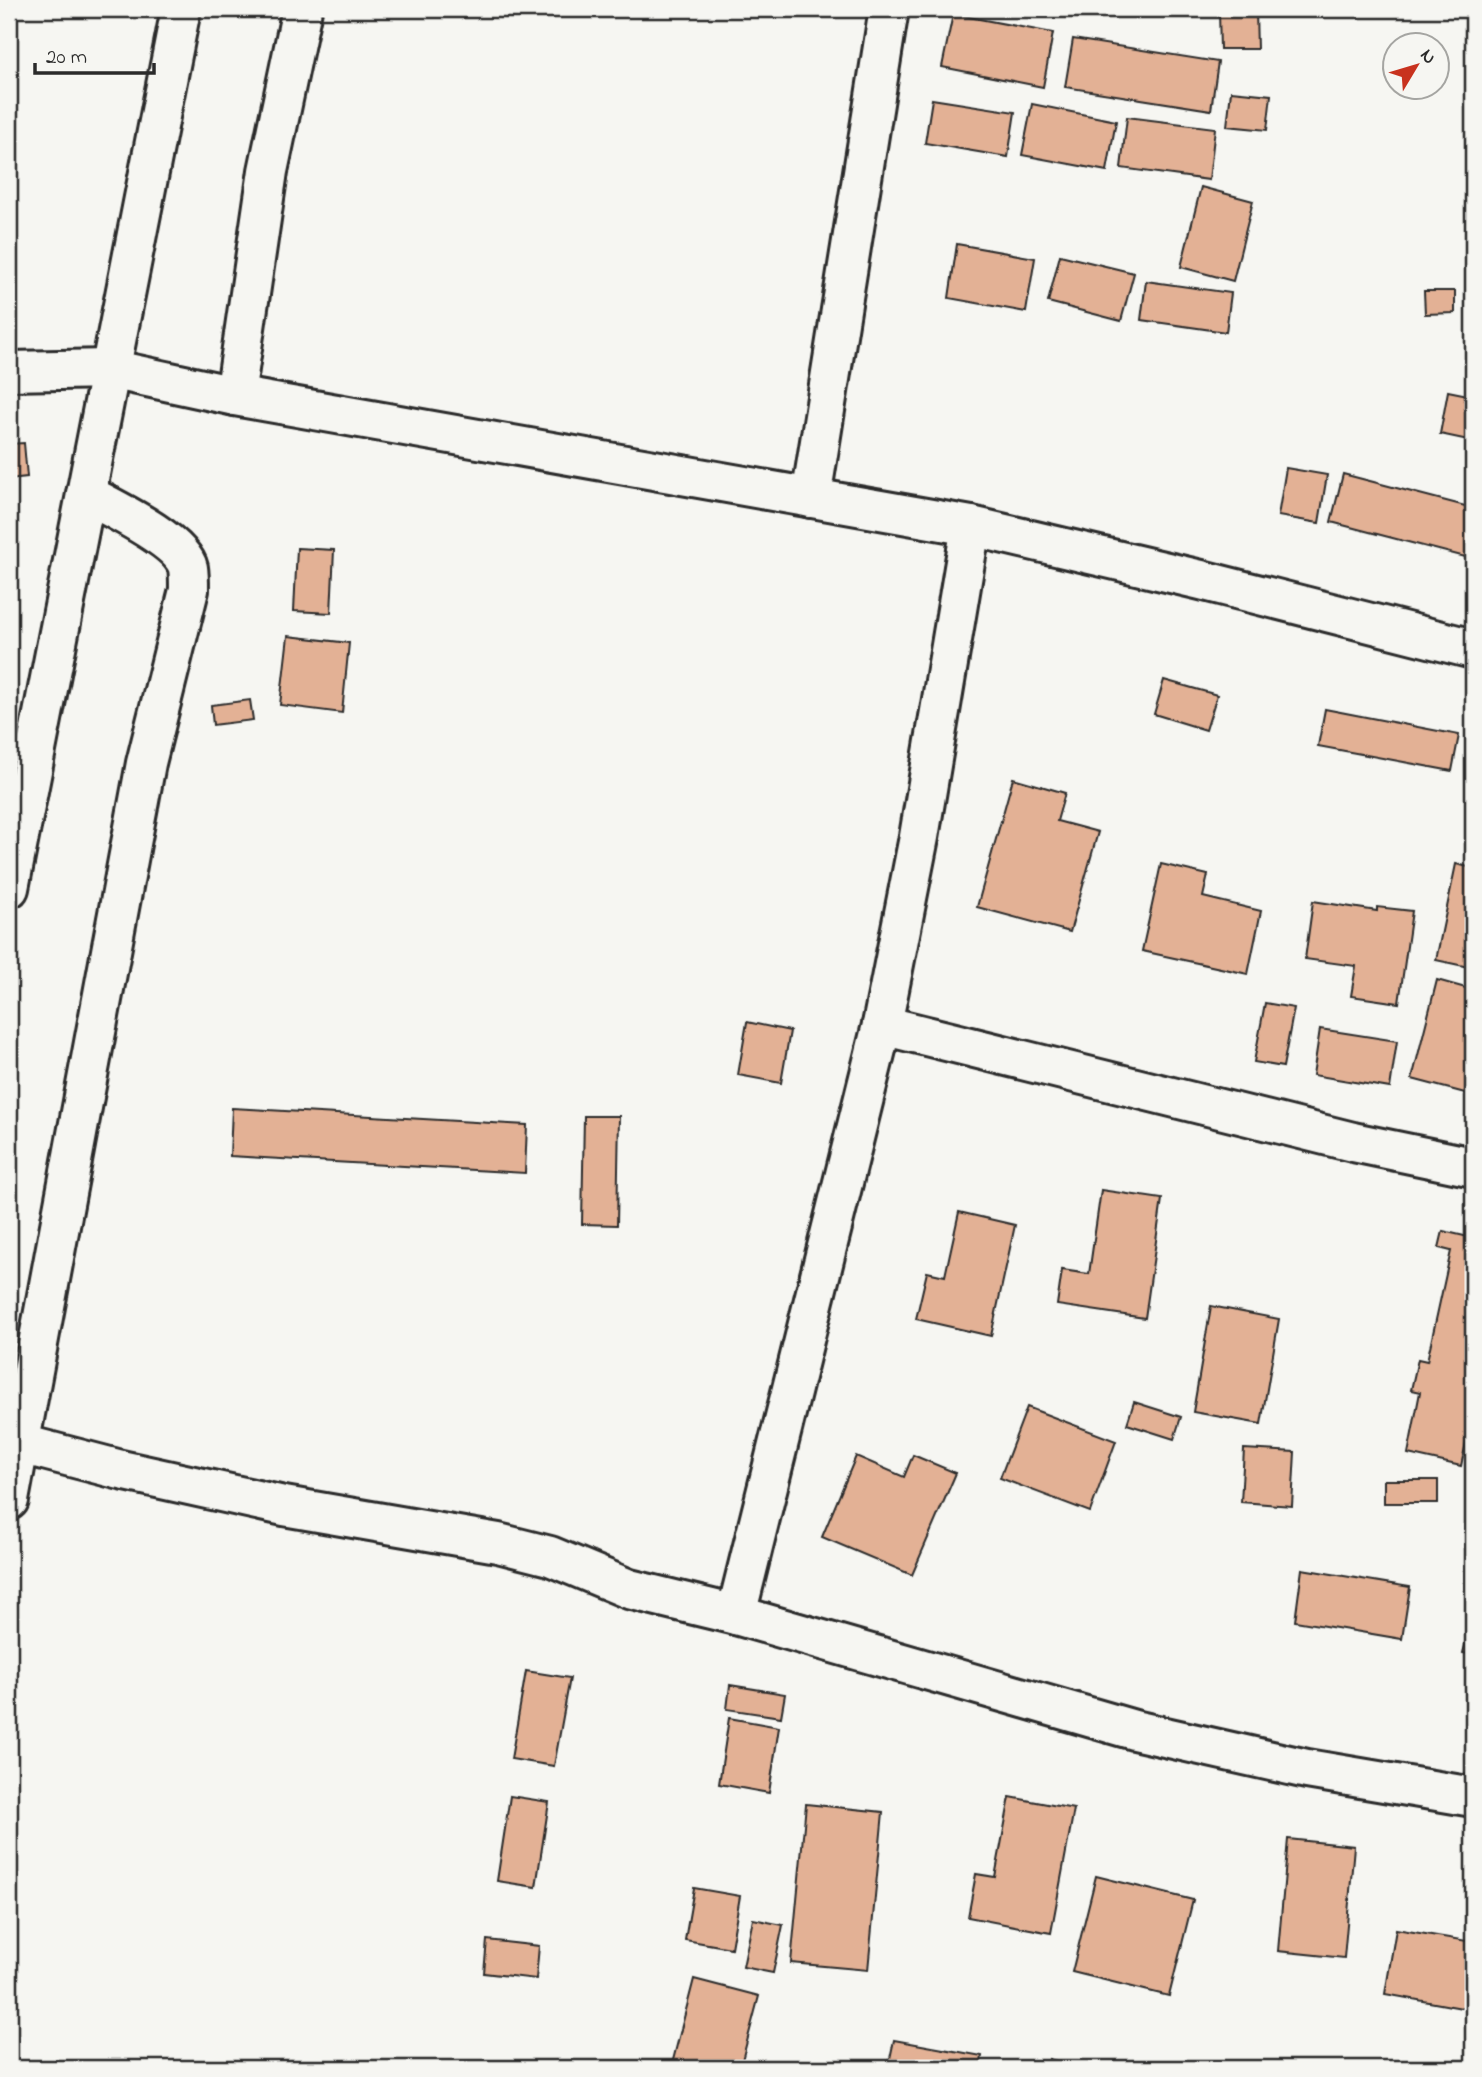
<svg xmlns="http://www.w3.org/2000/svg" width="1482" height="2077" viewBox="0 0 1482 2077" font-family="'Indie Flower',sans-serif">
<rect width="100%" height="100%" fill="#f6f6f2"/>
<filter id="ink" filterUnits="userSpaceOnUse"><feTurbulence type="fractalNoise" baseFrequency=".0143" numOctaves="2"/><feDisplacementMap in="SourceGraphic" scale="14" xChannelSelector="R" yChannelSelector="G"/><feConvolveMatrix kernelMatrix="1 2 1 2 8 2 1 2 1" color-interpolation-filters="sRGB"/></filter>
<g filter="url(#ink)">
<!-- building -->
<g fill="#e3b195" stroke="#2b2b2b" stroke-width="2">
<path d="M1256 11 1257 49H1220L1219 12Z"/>
<path d="M953 14 1053 33 1043 87 942 67Z"/>
<path d="M1073 39 1218 62 1211 110 1065 87Z"/>
<path d="M1231 91 1271 95 1267 130 1227 126Z"/>
<path d="M932 99 1015 112 1008 157 925 143Z"/>
<path d="M1032 104 1116 121 1107 171 1022 155Z"/>
<path d="M1127 117 1215 128 1209 180 1121 168Z"/>
<path d="M1201 187 1253 201 1233 281 1181 267Z"/>
<path d="M957 244 1035 258 1026 312 949 298Z"/>
<path d="M1060 255 1134 273 1121 321 1048 302Z"/>
<path d="M1146 281 1231 293 1226 332 1141 320Z"/>
<path d="M1424 291H1455V313L1425 314Z"/>
<path d="M1448 391 1473 396V441L1440 434Z"/>
<path d="M24 443 27 477 9 479V444Z"/>
<path d="M1286 468 1327 475 1319 523 1278 516Z"/>
<path d="M1343 474 1473 508V559L1331 522Z"/>
<path d="M297 548 334 550 331 613 294 611Z"/>
<path d="M288 636 349 643 342 713 280 705Z"/>
<path d="M1164 680 1217 695 1206 730 1154 714Z"/>
<path d="M250 700 253 720 213 725 211 705Z"/>
<path d="M1325 709 1459 735 1452 771 1318 746Z"/>
<path d="M1013 778 1065 793 1057 821 1098 832 1070 932 977 907Z"/>
<path d="M1161 864 1208 875 1203 897 1261 911 1248 974 1142 951Z"/>
<path d="M1456 864 1473 868V968L1436 960Z"/>
<path d="M1313 901 1377 911V907L1412 911 1399 1003 1351 996 1356 966 1305 959Z"/>
<path d="M1437 980 1473 990V1064L1465 1093 1412 1079Z"/>
<path d="M1265 1003 1294 1008 1283 1067 1254 1062Z"/>
<path d="M747 1022 790 1031 781 1083 738 1075Z"/>
<path d="M1320 1029 1397 1041 1390 1088 1313 1075Z"/>
<path d="M232 1108 527 1125 525 1173 230 1156Z"/>
<path d="M584 1116H619L617 1225 582 1224Z"/>
<path d="M1101 1190 1162 1199 1145 1318 1057 1305 1062 1270 1089 1274Z"/>
<path d="M959 1212 1015 1225 991 1336 916 1319 927 1272 945 1276Z"/>
<path d="M1443 1231 1473 1238V1410L1461 1466 1408 1454 1420 1392 1411 1390 1418 1359 1427 1361 1451 1251 1439 1248Z"/>
<path d="M1211 1306 1279 1319 1261 1424 1193 1412Z"/>
<path d="M1134 1402 1181 1417 1174 1439 1127 1424Z"/>
<path d="M1027 1407 1116 1441 1090 1512 1000 1478Z"/>
<path d="M1244 1449 1295 1452 1292 1506 1241 1502Z"/>
<path d="M913 1455 956 1473 912 1575 822 1537 856 1456 904 1477Z"/>
<rect x="1384" y="1480" width="54" height="23"/>
<path d="M1473 1505V1550L1466 1549Z"/>
<path d="M1302 1569 1410 1587 1402 1639 1295 1621Z"/>
<path d="M1473 1616V1655L1463 1653Z"/>
<path d="M526 1671 570 1678 554 1766 511 1759Z"/>
<path d="M730 1685 785 1694 781 1717 727 1709Z"/>
<path d="M729 1718 779 1727 769 1793 719 1784Z"/>
<path d="M510 1796 549 1802 536 1887 497 1881Z"/>
<path d="M1010 1797 1074 1809 1051 1933 968 1917 976 1874 995 1877Z"/>
<path d="M806 1804 883 1812 868 1970 791 1963Z"/>
<path d="M1288 1839 1354 1846 1344 1958 1278 1951Z"/>
<path d="M1096 1876 1193 1900 1169 1996 1072 1972Z"/>
<path d="M694 1888 740 1896 731 1948 685 1940Z"/>
<path d="M753 1919 783 1925 773 1973 743 1967Z"/>
<path d="M1396 1929 1473 1942V2010L1385 1994Z"/>
<path d="M487 1940 539 1946 536 1979 484 1973Z"/>
<path d="M694 1979 759 1996 740 2068H671Z"/>
<path d="M894 2040 982 2056 980 2068H888Z"/>
<path d="M1049 2059 1082 2068H1046Z"/>
</g>
<g fill="none" stroke-linecap="round" stroke-linejoin="round">
<!-- minor casing -->
<g stroke="#2b2b2b" stroke-width="44">
<g id="minor">
<path d="M110 369 235 396 971 526 1201 580 1473 649"/>
<path d="M235 396 268 171 302 9"/>
<path d="M811 498 889 9"/>
<path d="M882 1025 1353 1142 1473 1167"/>
<path d="M21 1444 121 1470 284 1506 498 1543 550 1556 629 1589 736 1615 1134 1730 1307 1769 1473 1797"/>
<path d="M9 1500 146 763 189 590C189 583 189 574 188 568 181 540 111 508 86 494"/>
<path d="M736 1615 882 1025 919 837 971 526"/>
</g>
</g>
<!-- tertiary casing -->
<g stroke="#2b2b2b" stroke-width="44">
<path id="tertiary" d="M9 371 110 369"/>
</g>
<!-- trunk casing -->
<g stroke="#2b2b2b" stroke-width="44">
<path id="trunk" d="M9 888 181 9"/>
</g>
<!-- minor -->
<use href="#minor" stroke="#f6f6f2" stroke-width="38"/>
<!-- tertiary -->
<use href="#tertiary" stroke="#f6f6f2" stroke-width="38"/>
<!-- trunk -->
<use href="#trunk" stroke="#f6f6f2" stroke-width="38"/>
</g>
</g>
<!-- margin -->
<rect width="1482" height="2077" fill="none" stroke="#f6f6f2" stroke-width="35"/>
<rect x="18" y="18" width="1447" height="2042" fill="none" stroke="#2b2b2b" stroke-width="2.5" filter="url(#ink)"/>
<!-- north arrow -->
<g transform="translate(1416 66) rotate(52)"><circle r="33" fill="#f6f6f2" stroke="#a5a5a2" stroke-width="2"/>
<path d="M0-5L12 26L0 18L-12 26Z" fill="#c8321e"/>
<text y="-10" font-size="19" font-weight="bold" text-anchor="middle" fill="#2b2b2b">N</text>
</g>
<!-- scale -->
<path d="M35 63v10h119v-10" fill="none" stroke="#2b2b2b" stroke-width="3.5"/>
<text x="46" y="63" font-size="21" fill="#2b2b2b" stroke="#f6f6f2" stroke-width="5" paint-order="stroke">20 m</text>
</svg>
